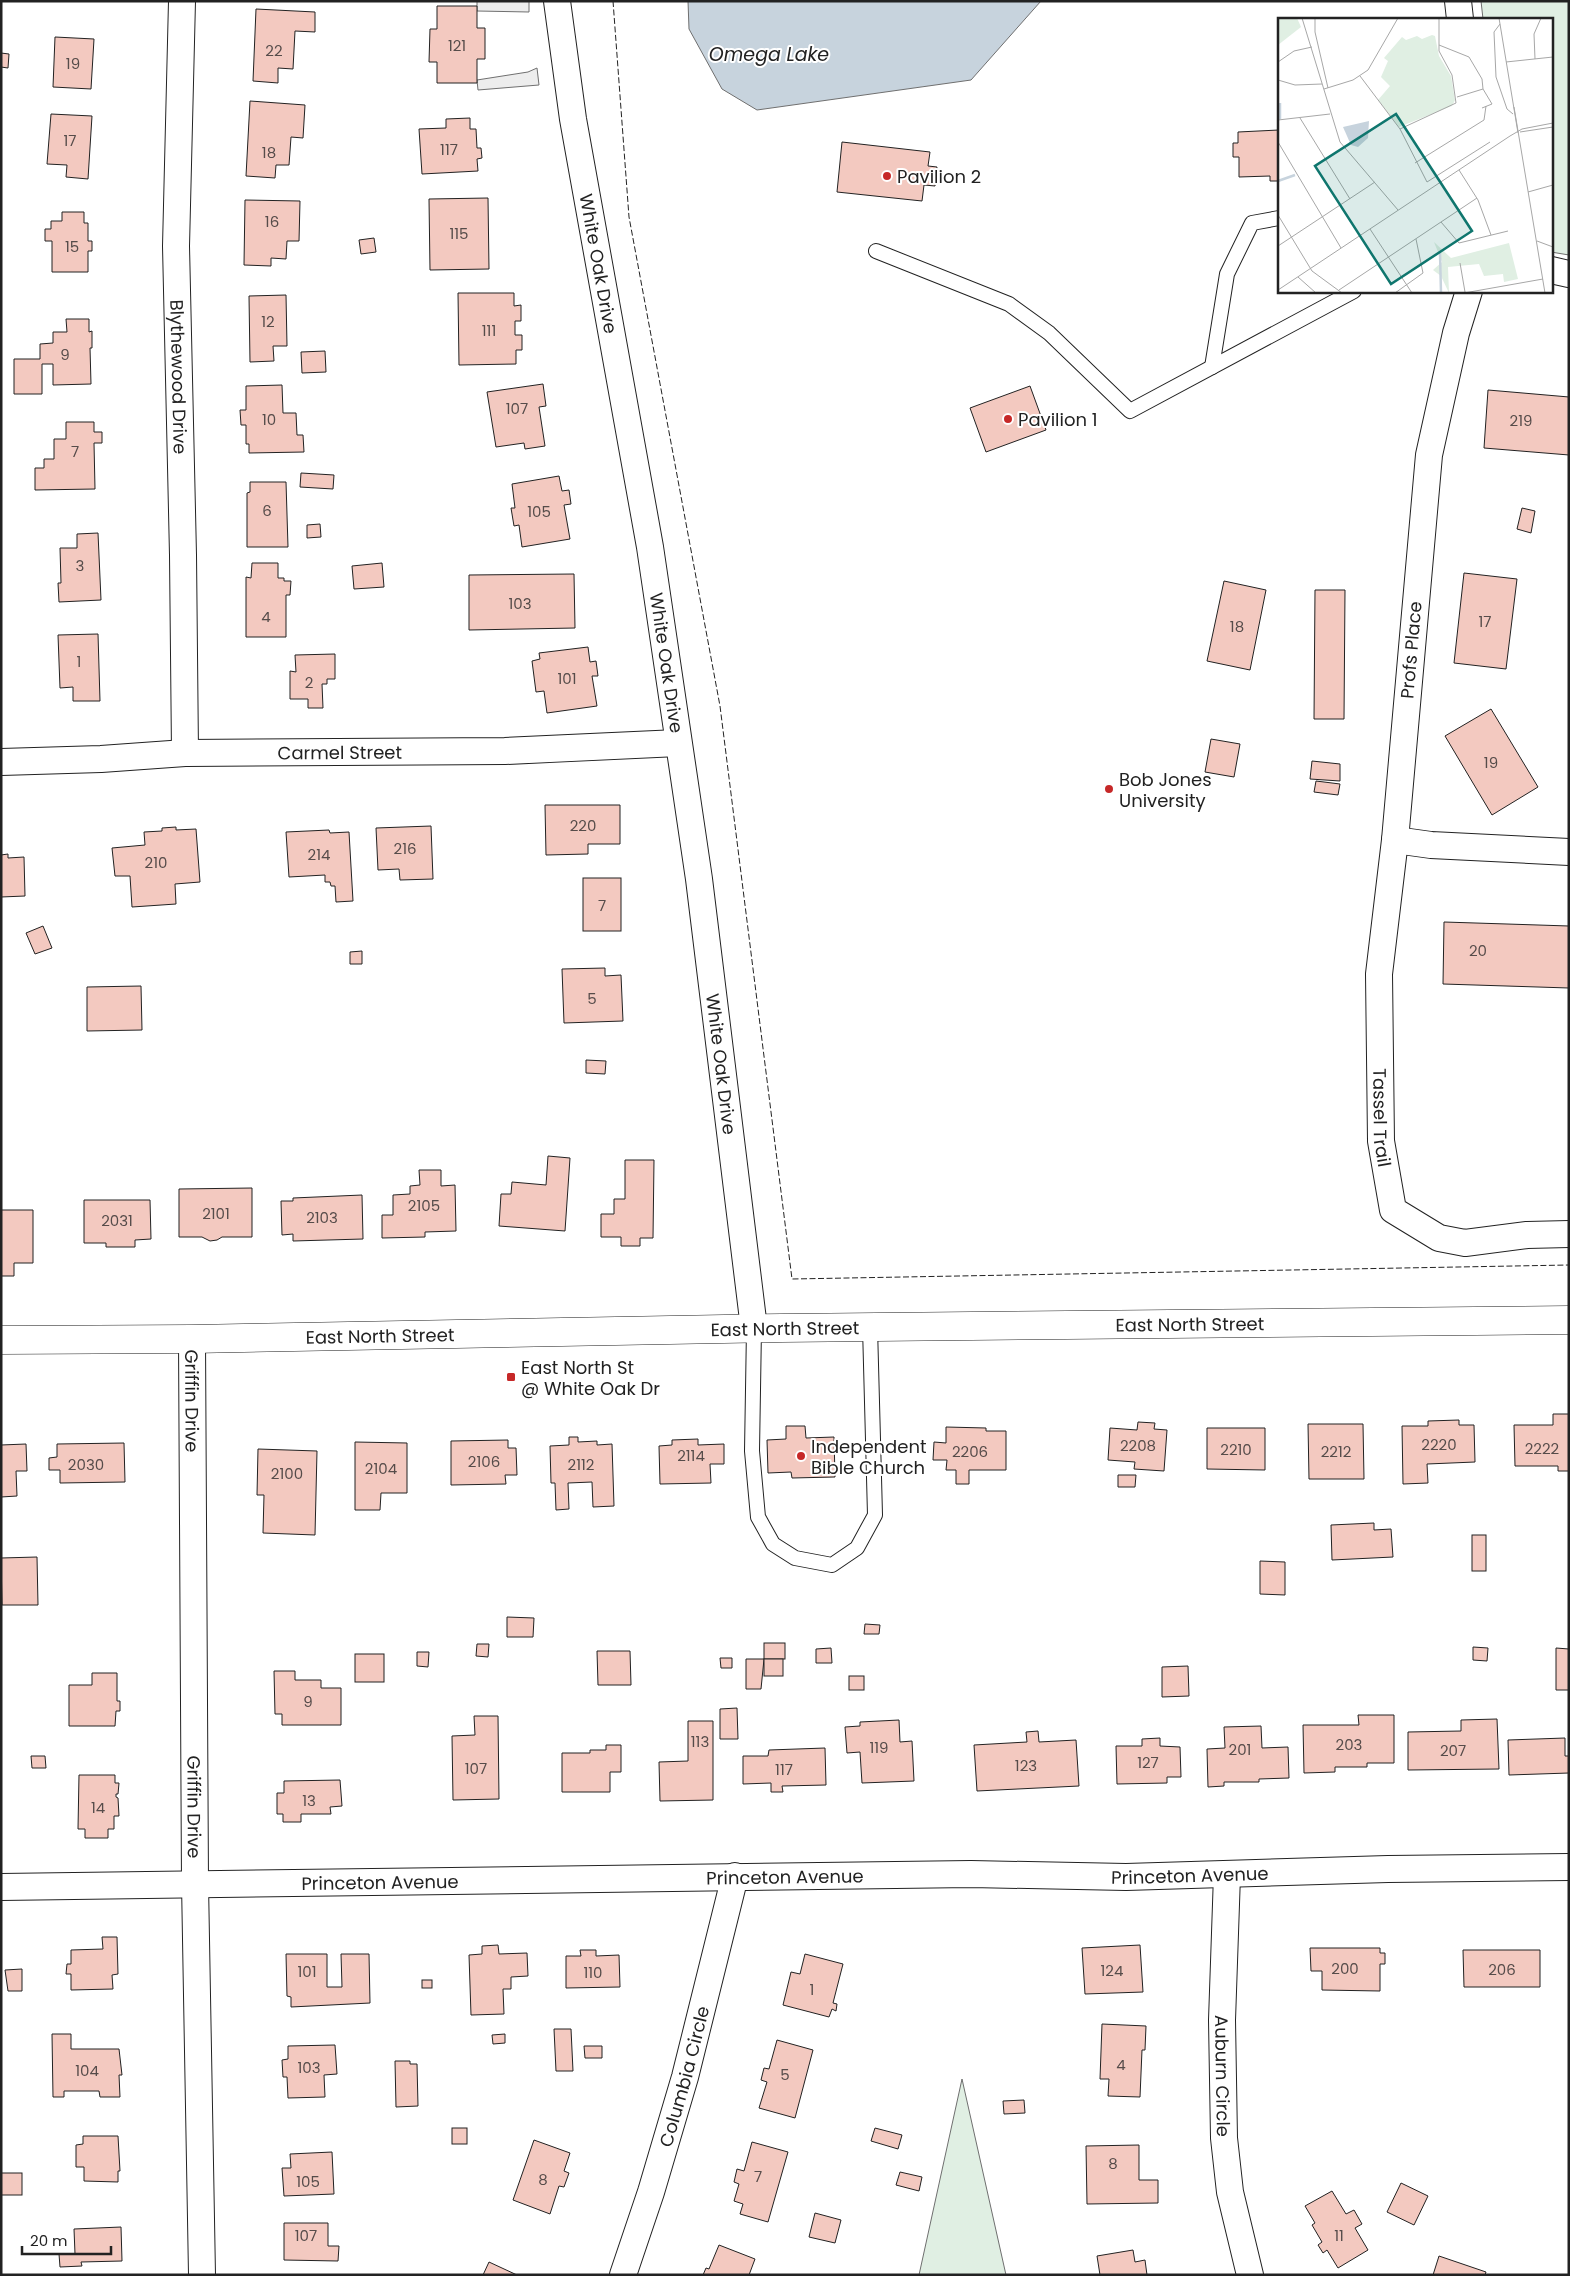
<svg xmlns="http://www.w3.org/2000/svg" width="1570" height="2276" viewBox="0 0 1570 2276" font-family="Poppins,sans-serif">
<rect width="100%" height="100%" fill="#fff"/>
<!-- green -->
<g fill="#e0efe3" stroke="#6f6f6f">
<path d="M1481 1H1569V255L1551 252V19H1483Z"/>
<path d="M962 2079 1006 2275H919Z"/>
</g>
<!-- parking -->
<g fill="#ededed" stroke="#6f6f6f">
<path d="M477 1H529V12L477 11Z"/>
<path d="M537 68 539 85 478 90 477 80 528 72Z"/>
</g>
<!-- water -->
<path fill="#c7d3dd" stroke="#6f6f6f" d="M688 1H1041L971 80 757 110 722 89 689 29Z"/>
<!-- building -->
<g fill="#f3c9c0" stroke="#222">
<path d="M437 6H477V28H485V59H477V83H437V62H429L430 29H437Z"/>
<path d="M256 9 315 12V32L295 31 293 69 278 68V83L253 81Z"/>
<path d="M55 37 94 39 91 89 53 87Z"/>
<path d="M1 53 9 54 8 68 1 67Z"/>
<path d="M250 101 305 105 303 138 291 137 289 165H276L275 178 246 176Z"/>
<path d="M51 114 92 116 88 179 66 177 67 165 47 164Z"/>
<path d="M470 118V129H476L477 148H481L482 158 477 159 478 171 422 174 419 129 446 128V119Z"/>
<path d="M1279 130V181H1270V176L1239 177V157H1233V143H1238V132Z"/>
<path d="M842 142 930 152 928 166 937 167 935 186 924 185 922 201 837 192Z"/>
<path d="M488 198 489 269 430 270 429 199Z"/>
<path d="M245 200 300 201 299 241H287L286 259 271 258V266L244 265Z"/>
<path d="M62 212H84V223H88V241H92V251H88V272H52V241H45V229H51V221H62Z"/>
<path d="M374 238 376 252 361 254 359 240Z"/>
<path d="M458 293H514V306L521 305V321H515V335H522V350H516V364L459 365Z"/>
<path d="M286 295 287 346H273L274 361 250 362 249 296Z"/>
<path d="M66 319H89V332L92 331V348H90L91 384 53 385V364H42V394H14V359H40V344L53 343V332H67Z"/>
<path d="M325 351 326 372 302 373 301 352Z"/>
<path d="M543 384 546 406 539 407 545 446 525 449 524 443 496 447 487 392Z"/>
<path d="M282 385 283 413H296L297 435H303L304 452 249 453V444H246V425H241L240 410H246V386Z"/>
<path d="M1030 386 1046 430 986 452 970 408Z"/>
<path d="M1488 390 1569 397V455L1484 448Z"/>
<path d="M66 422H94V432H102V443H94L95 489 35 490V468H44V459H54V439H66Z"/>
<path d="M301 473 334 475 333 489 300 487Z"/>
<path d="M559 476 562 491 569 490 571 504 564 505 570 539 522 547 519 525 514 526 511 508H515L512 484Z"/>
<path d="M250 482H286L288 547H247V493L250 492Z"/>
<path d="M1522 508 1535 511 1531 533 1517 529Z"/>
<path d="M320 524 321 537 307 538V525Z"/>
<path d="M98 533 101 600 59 602 58 583H61L60 548H77V534Z"/>
<path d="M252 563H278V578H284V581H291L290 595H286V637H246V577L251 578Z"/>
<path d="M382 563 384 587 354 589 352 566Z"/>
<path d="M1464 573 1517 579 1506 669 1454 663Z"/>
<path d="M574 574 575 628 469 630V575Z"/>
<path d="M1224 581 1266 590 1250 670 1207 661Z"/>
<path d="M1315 590H1345L1344 719H1314Z"/>
<path d="M98 634 100 701H73V687L60 688 58 635Z"/>
<path d="M588 647 590 662 596 661 598 676H592L597 706 547 713 544 691 536 692 532 661 540 659 539 653Z"/>
<path d="M335 654V679H327V684H322L323 708H308V699H290V671L296 672 295 655Z"/>
<path d="M1491 709 1538 787 1492 815 1445 736Z"/>
<path d="M1211 739 1240 744 1234 777 1205 772Z"/>
<path d="M1312 761 1340 764V781L1310 779Z"/>
<path d="M1316 781 1340 784 1338 795 1314 792Z"/>
<path d="M545 805H620V844H588V854L546 855Z"/>
<path d="M431 826 433 879 400 880 399 869 378 870 376 828Z"/>
<path d="M176 827V830L196 829 200 882 175 884 176 904 132 907 130 876H115L112 848 145 845 144 832 162 831V828Z"/>
<path d="M329 830 330 833 349 832 353 901 336 902 335 886H331L330 882H325V875L289 877 286 832Z"/>
<path d="M8 854V858L24 857 25 896 1 897V855Z"/>
<rect x="583" y="878" width="38" height="53"/>
<path d="M1444 922 1569 926V988L1443 984Z"/>
<path d="M43 926 52 948 35 954 26 933Z"/>
<path d="M362 951V964H350V952Z"/>
<path d="M605 968V976L621 975 623 1021 564 1023 562 969Z"/>
<path d="M141 986 142 1030 87 1031V987Z"/>
<path d="M586 1060 606 1061 605 1074 586 1073Z"/>
<path d="M548 1156 570 1158 565 1231 499 1226 501 1194H511L512 1182 546 1185Z"/>
<path d="M625 1160H654L653 1238H640V1246H621V1237H601V1214H614V1199H625Z"/>
<path d="M419 1170H441V1186L455 1185 456 1231 425 1232V1237L382 1238V1215H393V1195L410 1194V1186L420 1185Z"/>
<path d="M252 1188V1237H222L217 1240 210 1241 202 1237H179V1189Z"/>
<path d="M362 1195 363 1239 293 1241V1234L282 1235 281 1201H293V1198Z"/>
<path d="M84 1200H150L151 1239 135 1240V1247H106V1243H84Z"/>
<path d="M1 1210H33V1263H14V1276H1Z"/>
<path d="M1553 1414H1569V1471H1558V1466H1515L1514 1425H1553Z"/>
<path d="M1459 1420V1425H1474L1475 1462 1427 1464 1428 1483 1403 1484 1402 1426H1428V1421Z"/>
<path d="M1138 1422 1155 1423 1154 1429 1167 1430 1164 1471 1134 1469 1135 1462 1108 1460 1110 1428 1137 1430Z"/>
<path d="M1308 1424H1363L1364 1479H1309Z"/>
<path d="M786 1426H805L806 1438 834 1437 835 1477 792 1478 791 1472 768 1473 767 1440 786 1439Z"/>
<path d="M946 1427 986 1428V1431H1006V1470H969V1484H956V1470H946L947 1460H933L934 1442 946 1443Z"/>
<path d="M1207 1428H1265V1470L1207 1469Z"/>
<path d="M569 1437H578V1442L597 1441V1445L612 1444 614 1506 593 1507 592 1482 568 1483 569 1509 556 1510 555 1483H551L550 1446 569 1445Z"/>
<path d="M698 1439V1445L724 1444V1464H710L711 1483 660 1484 659 1446 672 1445V1440Z"/>
<path d="M508 1440V1448H516L517 1475H505L506 1484 451 1485V1441Z"/>
<path d="M355 1442 407 1443V1493H381L380 1510H355Z"/>
<path d="M124 1443 125 1482 60 1483V1470H49V1458L57 1457V1444Z"/>
<path d="M26 1444 27 1471H16L17 1496 1 1497V1445Z"/>
<path d="M258 1449 317 1451 315 1535 263 1533 264 1495H257Z"/>
<path d="M1118 1475H1136L1135 1487H1118Z"/>
<path d="M1374 1523V1530L1391 1529 1393 1557 1332 1560 1331 1525Z"/>
<rect x="1472" y="1535" width="14" height="36"/>
<path d="M37 1557 38 1605H2L1 1558Z"/>
<path d="M1260 1561 1285 1562V1595L1260 1594Z"/>
<path d="M507 1617 534 1618 533 1637H507Z"/>
<path d="M865 1624 880 1625 879 1634H864Z"/>
<rect x="764" y="1643" width="21" height="16"/>
<path d="M477 1644H489L488 1657 476 1656Z"/>
<path d="M1473 1647 1488 1648 1487 1661 1473 1660Z"/>
<path d="M831 1648 832 1663H816V1649Z"/>
<path d="M1556 1648 1569 1649V1690H1556Z"/>
<path d="M597 1651H630L631 1685H598Z"/>
<path d="M417 1652H429L428 1667 417 1666Z"/>
<rect x="355" y="1654" width="29" height="28"/>
<path d="M720 1658H732V1668H721Z"/>
<path d="M746 1659H764L761 1689H746Z"/>
<rect x="764" y="1659" width="19" height="17"/>
<path d="M1188 1666 1189 1696 1162 1697V1667Z"/>
<path d="M274 1671H295V1680H321V1688H341V1725H282V1714H275Z"/>
<path d="M92 1673H117V1701H120V1711H116L115 1726H69V1685H92Z"/>
<rect x="849" y="1676" width="15" height="14"/>
<path d="M737 1708 738 1739H720V1709Z"/>
<path d="M1358 1715H1394V1763H1367V1767H1335V1772L1304 1773 1303 1725H1359Z"/>
<path d="M474 1716H498L499 1799 453 1800 452 1736 475 1735Z"/>
<path d="M1497 1719 1499 1769 1408 1770V1732L1461 1731V1720Z"/>
<path d="M899 1720 900 1742 912 1741 914 1781 862 1783 860 1752 847 1753 845 1727 860 1726V1722Z"/>
<path d="M688 1721H713V1800L660 1801 659 1762 688 1761Z"/>
<path d="M1261 1726 1262 1748 1288 1747 1289 1778 1259 1779V1782H1224V1786L1208 1787 1207 1749 1225 1748 1224 1727Z"/>
<path d="M1038 1731 1039 1742 1076 1740 1079 1786 977 1791 974 1745 1027 1742 1026 1732Z"/>
<path d="M1160 1738V1746L1180 1747 1181 1777H1167V1783L1117 1784 1116 1746H1142V1739Z"/>
<path d="M1565 1738V1756H1569V1773L1509 1775 1508 1740Z"/>
<path d="M606 1745H621V1772H610V1792H562V1753H590V1750H606Z"/>
<path d="M825 1748 826 1785 782 1786 783 1792H771V1783L743 1784V1756H768L769 1750Z"/>
<path d="M31 1756H45L46 1768H32Z"/>
<path d="M79 1775H115V1783H119L118 1794H116V1797L118 1798 119 1816H114V1829H108V1838H85V1829H78Z"/>
<path d="M340 1780 342 1806 330 1807 331 1814H301V1822H283V1814H277V1793H284V1781Z"/>
<path d="M102 1937H117L118 1974 112 1975 113 1989 71 1990V1974H66L67 1964H71V1950L103 1949Z"/>
<path d="M498 1945 499 1954 527 1953 528 1976 511 1977V1989H503L504 2014 471 2015 469 1955 482 1954V1946Z"/>
<path d="M1140 1945 1143 1992 1085 1994 1082 1948Z"/>
<path d="M1310 1948H1380V1953H1385V1964H1380V1991L1322 1990V1971H1311Z"/>
<path d="M580 1950H596V1956L619 1955 620 1987 566 1988V1956H581Z"/>
<path d="M1463 1950H1540V1987H1464Z"/>
<path d="M286 1954H327V1987H342L341 1954H369L370 2003 291 2007V1997L287 1996Z"/>
<path d="M805 1954 843 1964 833 2003 837 2004 836 2011 832 2009 829 2017 783 2005 791 1972 800 1974Z"/>
<path d="M22 1969V1991H8L5 1970Z"/>
<rect x="422" y="1980" width="10" height="8"/>
<path d="M1102 2024 1146 2026 1145 2050H1142L1140 2097 1108 2096 1109 2079H1100Z"/>
<path d="M554 2029H571L573 2071H556Z"/>
<path d="M52 2034H71V2049H119L122 2075H119L120 2097H100L99 2091H64V2097H53Z"/>
<path d="M505 2034V2043L493 2044 492 2035Z"/>
<path d="M777 2040 813 2050 795 2118 759 2108 767 2082 761 2080 764 2068 769 2069Z"/>
<path d="M335 2045 337 2074 324 2075 325 2097 288 2098 287 2077H283L282 2060 288 2059V2046Z"/>
<path d="M584 2046H602V2058H585Z"/>
<path d="M395 2061H410V2064H417L418 2106 396 2107Z"/>
<path d="M1024 2100 1025 2113 1004 2114 1003 2101Z"/>
<rect x="452" y="2128" width="15" height="16"/>
<path d="M875 2128 902 2135 898 2149 871 2141Z"/>
<path d="M83 2136H118L120 2171H118V2182L84 2181V2167H76V2145L83 2144Z"/>
<path d="M534 2140 570 2153 564 2171 569 2173 564 2187 559 2186 550 2214 513 2200Z"/>
<path d="M752 2142 788 2152 768 2222 740 2214 743 2204 734 2201 739 2184 734 2182 737 2169 744 2171Z"/>
<path d="M1139 2145V2180H1158V2203L1087 2204 1086 2146Z"/>
<path d="M332 2152 334 2194 284 2196 282 2168H291L290 2154Z"/>
<path d="M900 2172 922 2177 919 2191 896 2185Z"/>
<rect x="1" y="2173" width="21" height="22"/>
<path d="M1401 2183 1428 2196 1414 2225 1387 2212Z"/>
<path d="M1332 2191 1346 2214 1354 2210 1362 2224 1355 2228 1368 2250 1338 2268 1327 2250 1323 2253 1318 2245 1322 2242 1312 2225 1315 2223 1305 2206Z"/>
<path d="M815 2213 841 2220 835 2243 809 2237Z"/>
<path d="M284 2223H328V2246H339L338 2261 284 2260Z"/>
<path d="M121 2227 122 2261 81 2262 82 2266 60 2267 59 2254H75L74 2229Z"/>
<path d="M719 2245 755 2259 749 2275H703L706 2268 709 2269Z"/>
<path d="M1133 2250 1135 2262 1145 2260 1147 2275H1100L1097 2256Z"/>
<path d="M1439 2256 1486 2272 1485 2275H1433Z"/>
<path d="M489 2262 517 2275H483Z"/>
</g>
<g fill="none" stroke-linecap="round" stroke-linejoin="round">
<!-- service casing -->
<g stroke="#222" stroke-width="16">
<g id="service">
<path d="M876 251 1009 304 1049 333 1130 411 1354 291"/>
<path d="M1212 367 1227 274 1252 223 1279 218"/>
<path d="M754 1328 752 1451 758 1517 773 1544 795 1558 832 1565 857 1548 875 1515 870 1327"/>
</g>
</g>
<!-- minor casing -->
<g stroke="#222" stroke-width="28">
<g id="minor">
<path id="s1" d="M182 1 176 246 183 555 185 753"/>
<path id="s2" d="M557 1 573 119 650 547 699 879 754 1328"/>
<path d="M1458 1 1460 19"/>
<path d="M1551 270 1569 274"/>
<path id="s3" d="M1469 291 1456 333 1429 455 1395 840 1379 974 1381 1141 1393 1210 1439 1238 1465 1243 1527 1235 1569 1234"/>
<path id="s4" d="M1 762 101 759 185 753 505 751 678 743"/>
<path d="M1395 840 1431 845 1569 852"/>
<path id="s5" d="M192 1339 195 1883 202 2275"/>
<path id="s6" d="M1227 1875 1222 2020 1224 2138 1230 2192 1250 2275"/>
<path id="s7" d="M1 1887 971 1874 1126 1877 1388 1869 1569 1867"/>
<path id="s8" d="M623 2275 651 2192 685 2077 735 1876"/>
</g>
</g>
<!-- secondary casing -->
<g stroke="#222" stroke-width="29">
<g id="secondary">
<path id="s9" d="M1 1340 192 1339 782 1328 1569 1320"/>
</g>
</g>
<!-- service -->
<use href="#service" stroke="#fff" stroke-width="14"/>
<!-- minor -->
<use href="#minor" stroke="#fff" stroke-width="26"/>
<!-- secondary -->
<use href="#secondary" stroke="#fff" stroke-width="28"/>
<!-- fence -->
<path stroke="#222" stroke-width="1" stroke-dasharray="6 2.5" stroke-linecap="butt" d="M613 1 629 217 720 706 792 1279 1569 1265"/>
</g>
<!-- markers -->
<g fill="#c62828" stroke="#fff" stroke-width="2">
<circle cx="887" cy="176" r="5"/>
<circle cx="1008" cy="419" r="5"/>
<circle cx="1109" cy="789" r="5"/>
<rect x="506" y="1372" width="10" height="10" rx="2.5"/>
<circle cx="801" cy="1456" r="5"/>
</g>
<g text-anchor="middle" dominant-baseline="central" stroke-width="4" stroke-linejoin="round" paint-order="stroke">
<!-- number labels -->
<g font-size="15" fill="#564c4a">
<text x="457" y="45">121</text>
<text x="274" y="50">22</text>
<text x="73" y="63">19</text>
<text x="70" y="140">17</text>
<text x="449" y="149">117</text>
<text x="269" y="152">18</text>
<text x="272" y="221">16</text>
<text x="459" y="233">115</text>
<text x="72" y="246">15</text>
<text x="268" y="321">12</text>
<text x="489" y="330">111</text>
<text x="65" y="354">9</text>
<text x="517" y="408">107</text>
<text x="269" y="419">10</text>
<text x="1521" y="420">219</text>
<text x="75" y="451">7</text>
<text x="267" y="510">6</text>
<text x="539" y="511">105</text>
<text x="80" y="565">3</text>
<text x="520" y="603">103</text>
<text x="266" y="616">4</text>
<text x="1485" y="621">17</text>
<text x="1237" y="626">18</text>
<text x="79" y="661">1</text>
<text x="567" y="678">101</text>
<text x="309" y="682">2</text>
<text x="1491" y="762">19</text>
<text x="583" y="825">220</text>
<text x="405" y="848">216</text>
<text x="319" y="854">214</text>
<text x="156" y="862">210</text>
<text x="602" y="905">7</text>
<text x="1478" y="950">20</text>
<text x="592" y="998">5</text>
<text x="424" y="1205">2105</text>
<text x="216" y="1213">2101</text>
<text x="322" y="1217">2103</text>
<text x="117" y="1220">2031</text>
<text x="1439" y="1444">2220</text>
<text x="1138" y="1445">2208</text>
<text x="1542" y="1448">2222</text>
<text x="1236" y="1449">2210</text>
<text x="970" y="1451">2206</text>
<text x="1336" y="1451">2212</text>
<text x="691" y="1455">2114</text>
<text x="484" y="1461">2106</text>
<text x="86" y="1464">2030</text>
<text x="581" y="1464">2112</text>
<text x="381" y="1468">2104</text>
<text x="287" y="1473">2100</text>
<text x="308" y="1701">9</text>
<text x="700" y="1741">113</text>
<text x="1349" y="1744">203</text>
<text x="879" y="1747">119</text>
<text x="1240" y="1749">201</text>
<text x="1453" y="1750">207</text>
<text x="1148" y="1762">127</text>
<text x="1026" y="1765">123</text>
<text x="476" y="1768">107</text>
<text x="784" y="1769">117</text>
<text x="309" y="1800">13</text>
<text x="98" y="1807">14</text>
<text x="1345" y="1968">200</text>
<text x="1502" y="1969">206</text>
<text x="1112" y="1970">124</text>
<text x="307" y="1971">101</text>
<text x="593" y="1972">110</text>
<text x="812" y="1989">1</text>
<text x="1121" y="2064">4</text>
<text x="309" y="2067">103</text>
<text x="87" y="2070">104</text>
<text x="785" y="2074">5</text>
<text x="1113" y="2163">8</text>
<text x="758" y="2176">7</text>
<text x="543" y="2179">8</text>
<text x="308" y="2181">105</text>
<text x="306" y="2235">107</text>
<text x="1339" y="2235">11</text>
</g>
<!-- poi labels -->
<g font-size="18" fill="#222" stroke="#fff" text-anchor="start">
<text x="897" y="176">Pavilion 2</text>
<text x="1018" y="419">Pavilion 1</text>
<text x="1119" y="779">Bob Jones<tspan x="1119" dy="21">University</tspan></text>
<text x="521" y="1367">East North St<tspan x="521" dy="21">@ White Oak Dr</tspan></text>
<text x="811" y="1446">Independent<tspan x="811" dy="21">Bible Church</tspan></text>
</g>
<!-- street labels -->
<g font-size="18" fill="#222" stroke="#fff">
<text stroke="none"><textPath href="#s2" startOffset="266">White Oak Drive</textPath></text>
<text stroke="none"><textPath href="#s1" startOffset="376">Blythewood Drive</textPath></text>
<text transform="translate(1411 650) rotate(-85)">Profs Place</text>
<text stroke="none"><textPath href="#s2" startOffset="671">White Oak Drive</textPath></text>
<text stroke="none"><textPath href="#s4" startOffset="339">Carmel Street</textPath></text>
<text stroke="none"><textPath href="#s2" startOffset="1076">White Oak Drive</textPath></text>
<text stroke="none"><textPath href="#s3" startOffset="834">Tassel Trail</textPath></text>
<text stroke="none"><textPath href="#s9" startOffset="1189">East North Street</textPath></text>
<text stroke="none"><textPath href="#s9" startOffset="784">East North Street</textPath></text>
<text stroke="none"><textPath href="#s9" startOffset="379">East North Street</textPath></text>
<text stroke="none"><textPath href="#s5" startOffset="62">Griffin Drive</textPath></text>
<text stroke="none"><textPath href="#s5" startOffset="468">Griffin Drive</textPath></text>
<text stroke="none"><textPath href="#s7" startOffset="1189">Princeton Avenue</textPath></text>
<text stroke="none"><textPath href="#s7" startOffset="784">Princeton Avenue</textPath></text>
<text stroke="none"><textPath href="#s7" startOffset="379">Princeton Avenue</textPath></text>
<text stroke="none"><textPath href="#s6" startOffset="201">Auburn Circle</textPath></text>
<text stroke="none"><textPath href="#s8" startOffset="208">Columbia Circle</textPath></text>
</g>
<!-- water labels -->
<g font-size="19" font-style="italic" fill="#222" stroke="#fff">
<text x="769" y="54">Omega Lake</text>
</g>
</g>
<!-- overview -->
<g transform="translate(1278 18)">
<rect width="275" height="275" fill="#fff"/>
<path d="M19 0 23 9 0 27V1ZM154 17 157 18 161 38 173 58 177 82 174 88 121 109 100 82 112 68 103 59 110 43 106 40 124 19 128 22 139 18 144 21ZM156 224 173 240 231 225 240 261 226 264 225 256 206 258 201 246 170 249 171 275 163 258 155 252 164 244Z" fill="#e0efe3"/>
<path d="M91 103 90 120 80 129 73 127 65 109Z" fill="#c7d3dd"/>
<path fill="none" stroke="#c7d3dd" stroke-width="2.5" d="M2 85V101M0 163 17 157M162 235 163 275"/>
<path fill="none" stroke="#a7a7a7" stroke-width="1" d="M24 0 62 124 120 192M37 0V14L50 70M221 0 240 115M222 6 216 14 218 59 229 91 235 96M161 27 191 39 204 61 205 71M257 41 256 16 263 0M0 44 16 33 34 29M228 44 275 39M82 58 122 111 149 164 212 124M0 62 17 67 44 66M46 71 75 62 90 52 120 0M179 79 205 71 214 86 204 90M236 89 267 275M22 100 72 181M0 102 52 96M122 111 178 85 174 57 161 33V0M242 114 275 109M0 124 63 230M137 145 206 102 208 88M181 152 200 182 213 217M250 174 275 167M0 197 34 253 64 275M163 204 181 225 230 213M92 211 134 275M259 223 275 229M0 228 97 164M182 245 187 274M20 259 38 275M0 272 232 118 244 111 275 105M61 272 199 180M117 275 145 255 138 221M186 275 265 261"/>
<path fill="#0f766e" fill-opacity="0.15" stroke="#0f766e" stroke-width="2.5" d="M118 96 194 213 113 266 37 148Z"/>
<rect width="275" height="275" fill="none" stroke="#222" stroke-width="2.5"/>
</g>
<!-- border -->
<rect width="1570" height="2276" fill="none" stroke="#222222" stroke-width="5"/>
<!-- scale -->
<path d="M22 2246v8h89v-8" fill="none" stroke="#222222" stroke-width="2.5"/>
<text x="30" y="2246" font-size="15" fill="#222222" stroke="#ffffff" stroke-width="4" paint-order="stroke">20 m</text>
</svg>
